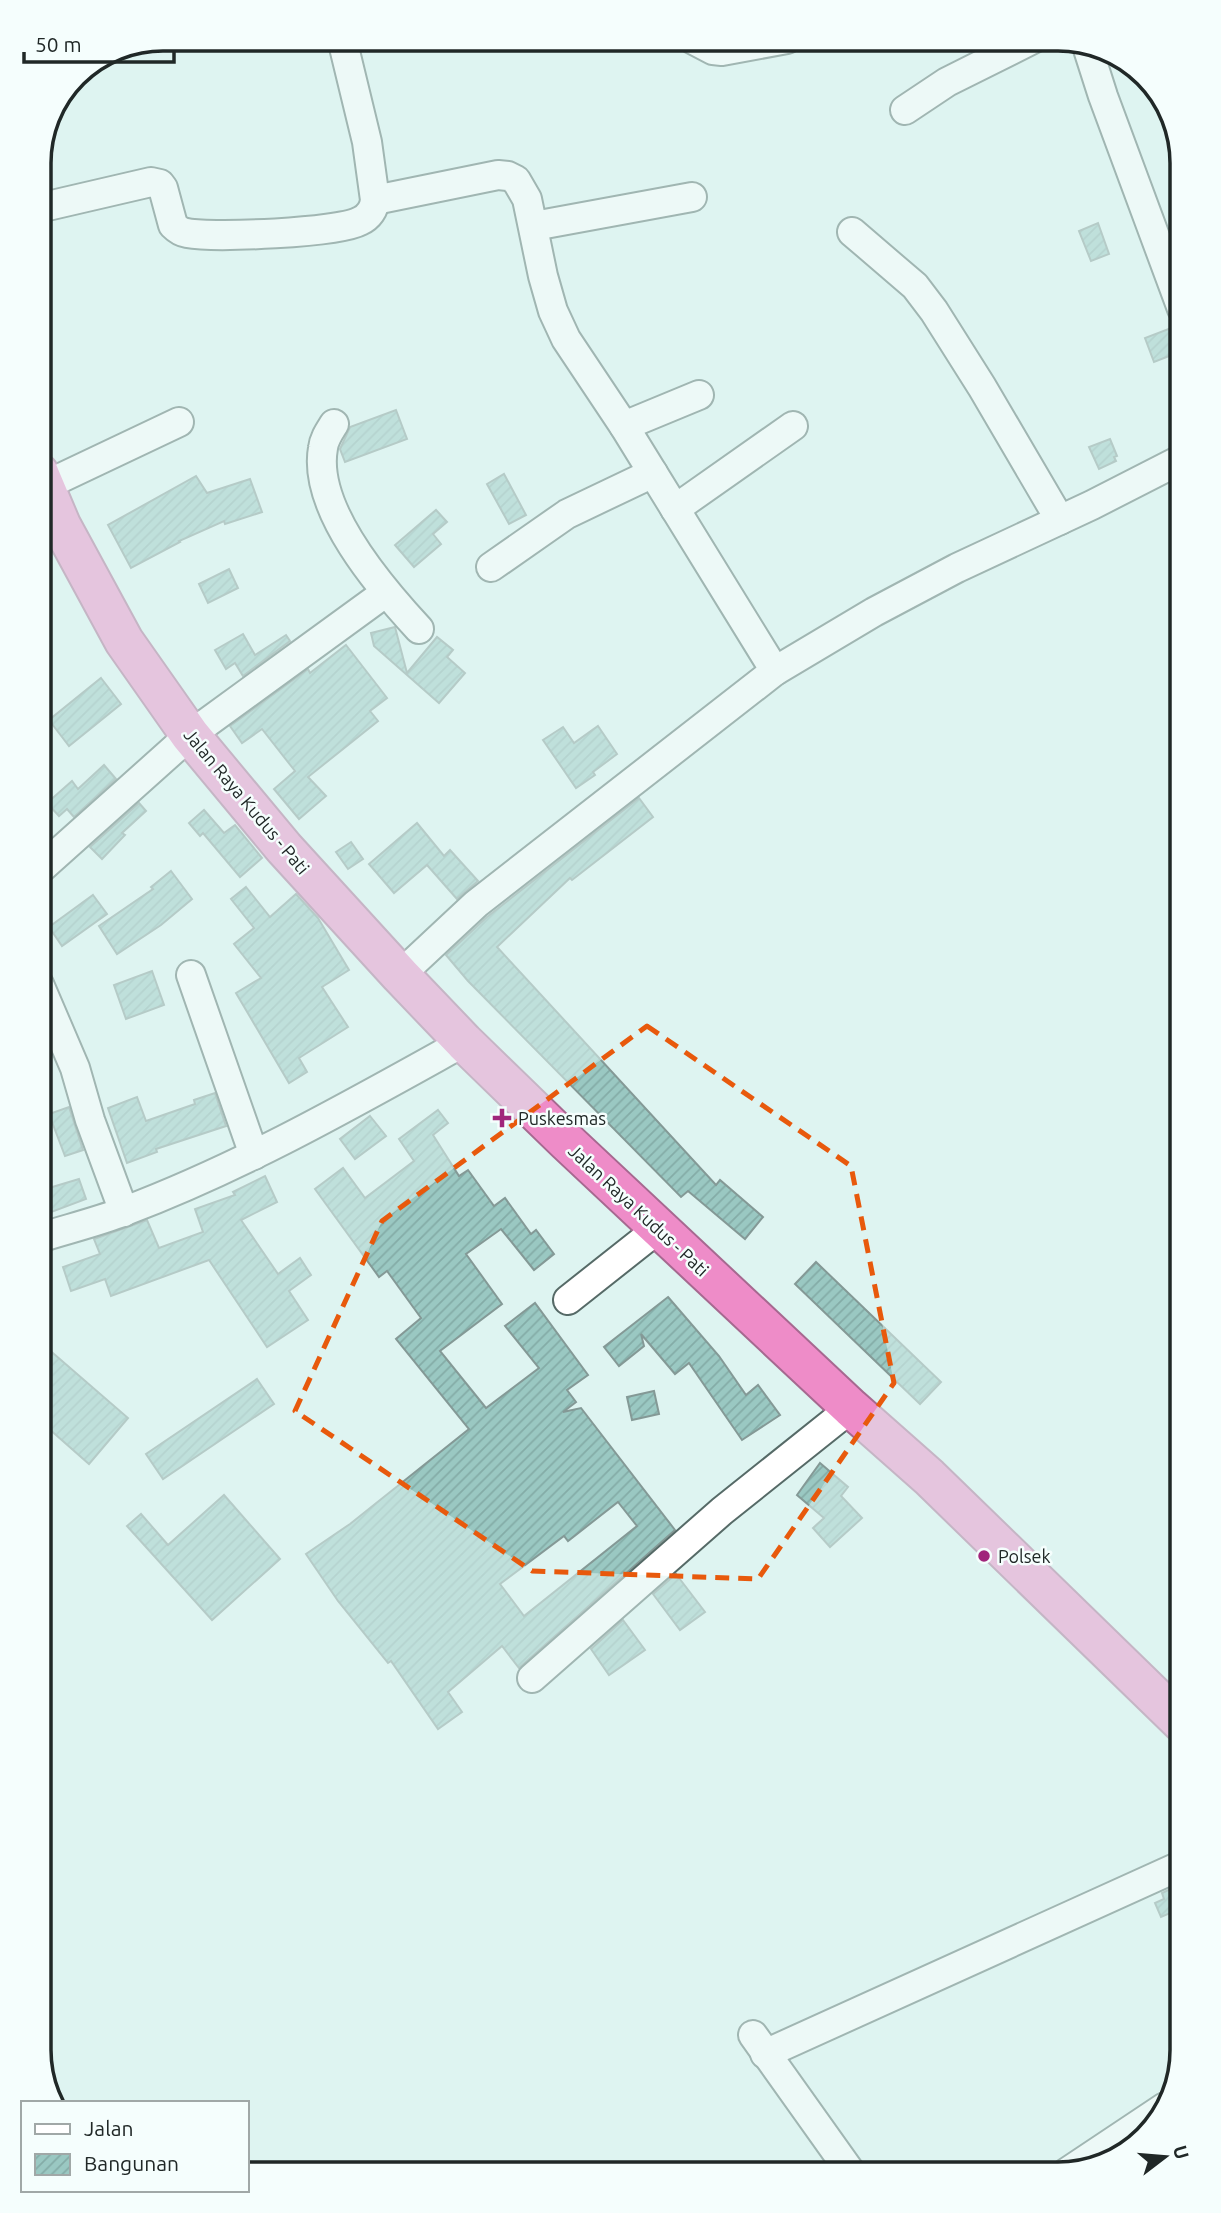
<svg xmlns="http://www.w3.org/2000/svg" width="1221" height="2213" viewBox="0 0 1221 2213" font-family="Ubuntu,sans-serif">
<defs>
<pattern id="building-hatch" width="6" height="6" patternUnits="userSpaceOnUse" patternTransform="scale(1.75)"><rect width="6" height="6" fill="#9ac8c2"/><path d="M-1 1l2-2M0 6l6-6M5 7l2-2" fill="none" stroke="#84aca7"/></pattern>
</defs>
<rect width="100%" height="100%" fill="#def4f1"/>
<!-- building -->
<g fill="url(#building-hatch)" stroke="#849996" stroke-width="2" fill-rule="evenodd">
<path d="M1098 223 1109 254 1091 261 1079 231Z"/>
<path d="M1179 325H1182V351L1154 362 1145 338Z"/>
<path d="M396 410 407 439 345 462 340 449 350 427Z"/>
<path d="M1110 439 1117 456 1114 457 1116 461 1099 469 1089 447Z"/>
<path d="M504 474 526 515 509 524 487 484Z"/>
<path d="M196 476 207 493 250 479 262 512 225 524 224 521 179 541 180 542 131 568 108 525Z"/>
<path d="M436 510 447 522 433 534 441 544 414 567 395 545Z"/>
<path d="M229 569 238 588 208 603 199 584Z"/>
<path d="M395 627 407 673 437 637 453 650 447 657 465 673 439 703 374 646 371 633Z"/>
<path d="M243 634 255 655 286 635 290 641 243 676 235 663 226 669 215 650Z"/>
<path d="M346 645 387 698 370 711 378 721 308 777 326 796 299 819 274 789 295 771 262 729 242 743 230 726 308 669 310 673Z"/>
<path d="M101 678 121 704 69 746 49 720Z"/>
<path d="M598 726 617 754 593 772 595 775 576 788 543 740 563 727 574 743Z"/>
<path d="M104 765 116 779 74 817 67 809 59 816 47 803 72 781 78 789Z"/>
<path d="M639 798 653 817 572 880 570 878 497 947 716 1185 720 1180 763 1217 745 1239 688 1191 681 1197 468 981 446 955 487 917Z"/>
<path d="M139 803 146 811 122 833 125 835 102 859 90 847Z"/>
<path d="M204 810 224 833 235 825 262 858 240 877 203 833 200 836 189 823Z"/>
<path d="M417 823 444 856 450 850 478 881 457 899 427 865 394 893 369 864Z"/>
<path d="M351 842 363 859 348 869 336 852Z"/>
<path d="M171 871 192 899 161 925 117 954 99 926 153 889 151 887Z"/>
<path d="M246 887 270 917 296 894 318 918 349 970 322 987 348 1027 299 1058 307 1072 289 1083 236 993 261 978 234 944 254 928 231 899Z"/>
<path d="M93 895 107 914 62 946 49 927Z"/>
<path d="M152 971 164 1005 126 1019 114 985Z"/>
<path d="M215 1093 226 1126 156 1149 157 1152 127 1163 108 1108 137 1097 146 1121 195 1104 194 1100Z"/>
<path d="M69 1107 83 1150 65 1156 49 1114Z"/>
<path d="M438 1110 448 1123 433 1135 459 1176 468 1170 494 1206 505 1198 531 1234 536 1230 554 1254 534 1270 501 1229 466 1254 502 1304 440 1351 486 1408 539 1368 505 1326 535 1303 588 1375 567 1390 576 1402 563 1412 581 1408 675 1530 519 1668 502 1646 448 1692 462 1712 438 1729 391 1661 388 1663 338 1601 306 1554 350 1524 469 1429 396 1339 421 1318 387 1271 379 1277 315 1189 343 1168 365 1198 414 1161 399 1139ZM618 1502 637 1526 524 1616 500 1584 564 1536 568 1541Z"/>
<path d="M370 1116 386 1136 355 1159 340 1139Z"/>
<path d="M265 1176 277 1202 241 1220 278 1274 300 1258 311 1275 289 1291 308 1320 267 1347 209 1260 111 1296 105 1279 71 1291 63 1267 100 1254 94 1239 147 1220 159 1248 203 1232 195 1209 235 1195 233 1192Z"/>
<path d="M79 1179 86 1199 46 1214 39 1191Z"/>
<path d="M816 1262 941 1382 920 1404 795 1284Z"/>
<path d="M668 1297 719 1356 746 1395 758 1385 780 1415 742 1440 689 1363 675 1374 641 1334 644 1346 619 1366 604 1347Z"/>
<path d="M39 1341 128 1418 89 1464 39 1420Z"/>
<path d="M257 1379 274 1404 163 1479 146 1454Z"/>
<path d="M654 1391 659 1414 632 1420 627 1397Z"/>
<path d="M820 1463 848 1487 841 1496 862 1518 830 1547 813 1528 824 1518 797 1495Z"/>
<path d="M224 1495 280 1559 212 1620 127 1526 141 1514 168 1545Z"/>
<path d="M676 1574 705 1612 680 1630 653 1594Z"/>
<path d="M623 1620 645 1650 609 1675 591 1649Z"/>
<path d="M1179 1885 1182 1894V1943L1170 1913 1161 1917 1155 1903 1164 1899 1162 1893Z"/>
</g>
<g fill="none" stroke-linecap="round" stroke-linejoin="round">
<!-- minor casing -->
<g stroke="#566a67" stroke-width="32">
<g id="minor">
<path d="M692 39 713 50 722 51 787 39"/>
<path d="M1087 46 1103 96 1182 309"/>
<path d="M905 110 947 82 1033 39"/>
<path d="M375 200 498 175 508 176 516 180 527 199 543 276 553 311 566 339 624 426 775 671"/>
<path d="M39 208 151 182 160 184 163 188 173 225C178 230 181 232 187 233 214 238 338 233 360 221 369 217 374 209 375 200L367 142 342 39"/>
<path d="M534 226 692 197"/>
<path d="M852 232 915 286 934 311 982 387 1060 520"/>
<path d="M334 424C329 432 324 439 323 448 312 509 381 588 419 629"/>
<path d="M624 426 699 395"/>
<path d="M44 486 179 422"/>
<path d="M675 509 793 426"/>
<path d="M491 567 567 514 653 473"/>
<path d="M39 870 190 735 385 593"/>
<path d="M191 975 254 1155"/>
<path d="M400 975 476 904 775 671 874 612 957 568 1092 505 1182 459"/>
<path d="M39 984 75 1068 90 1120 124 1212"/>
<path d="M39 1238C67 1229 97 1222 125 1211 244 1166 354 1103 464 1042"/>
<path d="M568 1300 659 1228"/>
<path d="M532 1678 722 1511 851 1408"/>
<path d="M753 2035 852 2174"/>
<path d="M765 2054 1182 1865"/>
<path d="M1066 2173 1165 2107"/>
</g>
</g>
<!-- highway casing -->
<g stroke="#a66990" stroke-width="42">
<path id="highway" d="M39 473 61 525 124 641 190 735 284 848 400 975 464 1042 567 1142 851 1408 929 1477 1182 1723"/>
</g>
<!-- minor -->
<use href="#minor" stroke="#fff" stroke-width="28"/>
<!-- highway -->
<use href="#highway" stroke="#ee8cc8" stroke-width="38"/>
</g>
<!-- marked area -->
<path d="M0 0H1221V2213H0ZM647 1026 851 1166 894 1383 758 1579 532 1571 295 1411 382 1221Z" fill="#def4f1" fill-opacity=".55" fill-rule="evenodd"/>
<path fill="none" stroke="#e8590c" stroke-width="5" stroke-dasharray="14 9" stroke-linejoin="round" d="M647 1026 851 1166 894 1383 758 1579 532 1571 295 1411 382 1221Z"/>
<!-- markers -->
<g fill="#a0257b" stroke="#f5fefd" stroke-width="2.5">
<path d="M498.5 1107.5h7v7h7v7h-7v7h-7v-7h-7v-7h7z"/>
<circle cx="984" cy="1556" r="7"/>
</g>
<g text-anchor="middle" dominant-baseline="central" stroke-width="5" stroke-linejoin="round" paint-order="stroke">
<!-- street labels -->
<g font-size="18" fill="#202827" stroke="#f5fefd">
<text transform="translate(247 801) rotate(50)">Jalan Raya Kudus - Pati</text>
<text transform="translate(639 1210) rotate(43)">Jalan Raya Kudus - Pati</text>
</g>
<!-- poi labels -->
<g font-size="18" fill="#202827" stroke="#f5fefd" text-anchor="start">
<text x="518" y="1118">Puskesmas</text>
<text x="998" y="1556">Polsek</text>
</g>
</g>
<!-- crop -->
<path d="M0 0H1221V2213H0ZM163 51H1058A112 112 0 0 1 1170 163V2050A112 112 0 0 1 1058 2162H163A112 112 0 0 1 51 2050V163A112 112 0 0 1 163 51Z" fill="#f5fefd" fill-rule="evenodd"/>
<path fill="none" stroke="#202827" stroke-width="3.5" d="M163 51H1058A112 112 0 0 1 1170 163V2050A112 112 0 0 1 1058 2162H163A112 112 0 0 1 51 2050V163A112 112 0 0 1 163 51Z"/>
<!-- legend -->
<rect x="21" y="2101" width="228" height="91" fill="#f5fefd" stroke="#a0a8a7" stroke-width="2"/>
<rect x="35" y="2124" width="35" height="10" fill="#ffffff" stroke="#a0a8a7" stroke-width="2"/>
<text x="84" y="2136" font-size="21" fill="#202827">Jalan</text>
<rect x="35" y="2154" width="35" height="21" fill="url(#building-hatch)" stroke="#a0a8a7" stroke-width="2"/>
<text x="84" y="2171" font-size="21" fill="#202827">Bangunan</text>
<!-- north arrow -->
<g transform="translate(1165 2157) rotate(74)" stroke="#f5fefd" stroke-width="5" paint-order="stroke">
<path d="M0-5L12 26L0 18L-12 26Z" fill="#202827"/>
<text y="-10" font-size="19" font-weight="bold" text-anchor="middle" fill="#202827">U</text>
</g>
<!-- scale -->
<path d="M24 52v10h150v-10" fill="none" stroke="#202827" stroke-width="3.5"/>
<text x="35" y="52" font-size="21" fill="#202827" stroke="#f5fefd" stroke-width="5" paint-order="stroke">50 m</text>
</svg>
